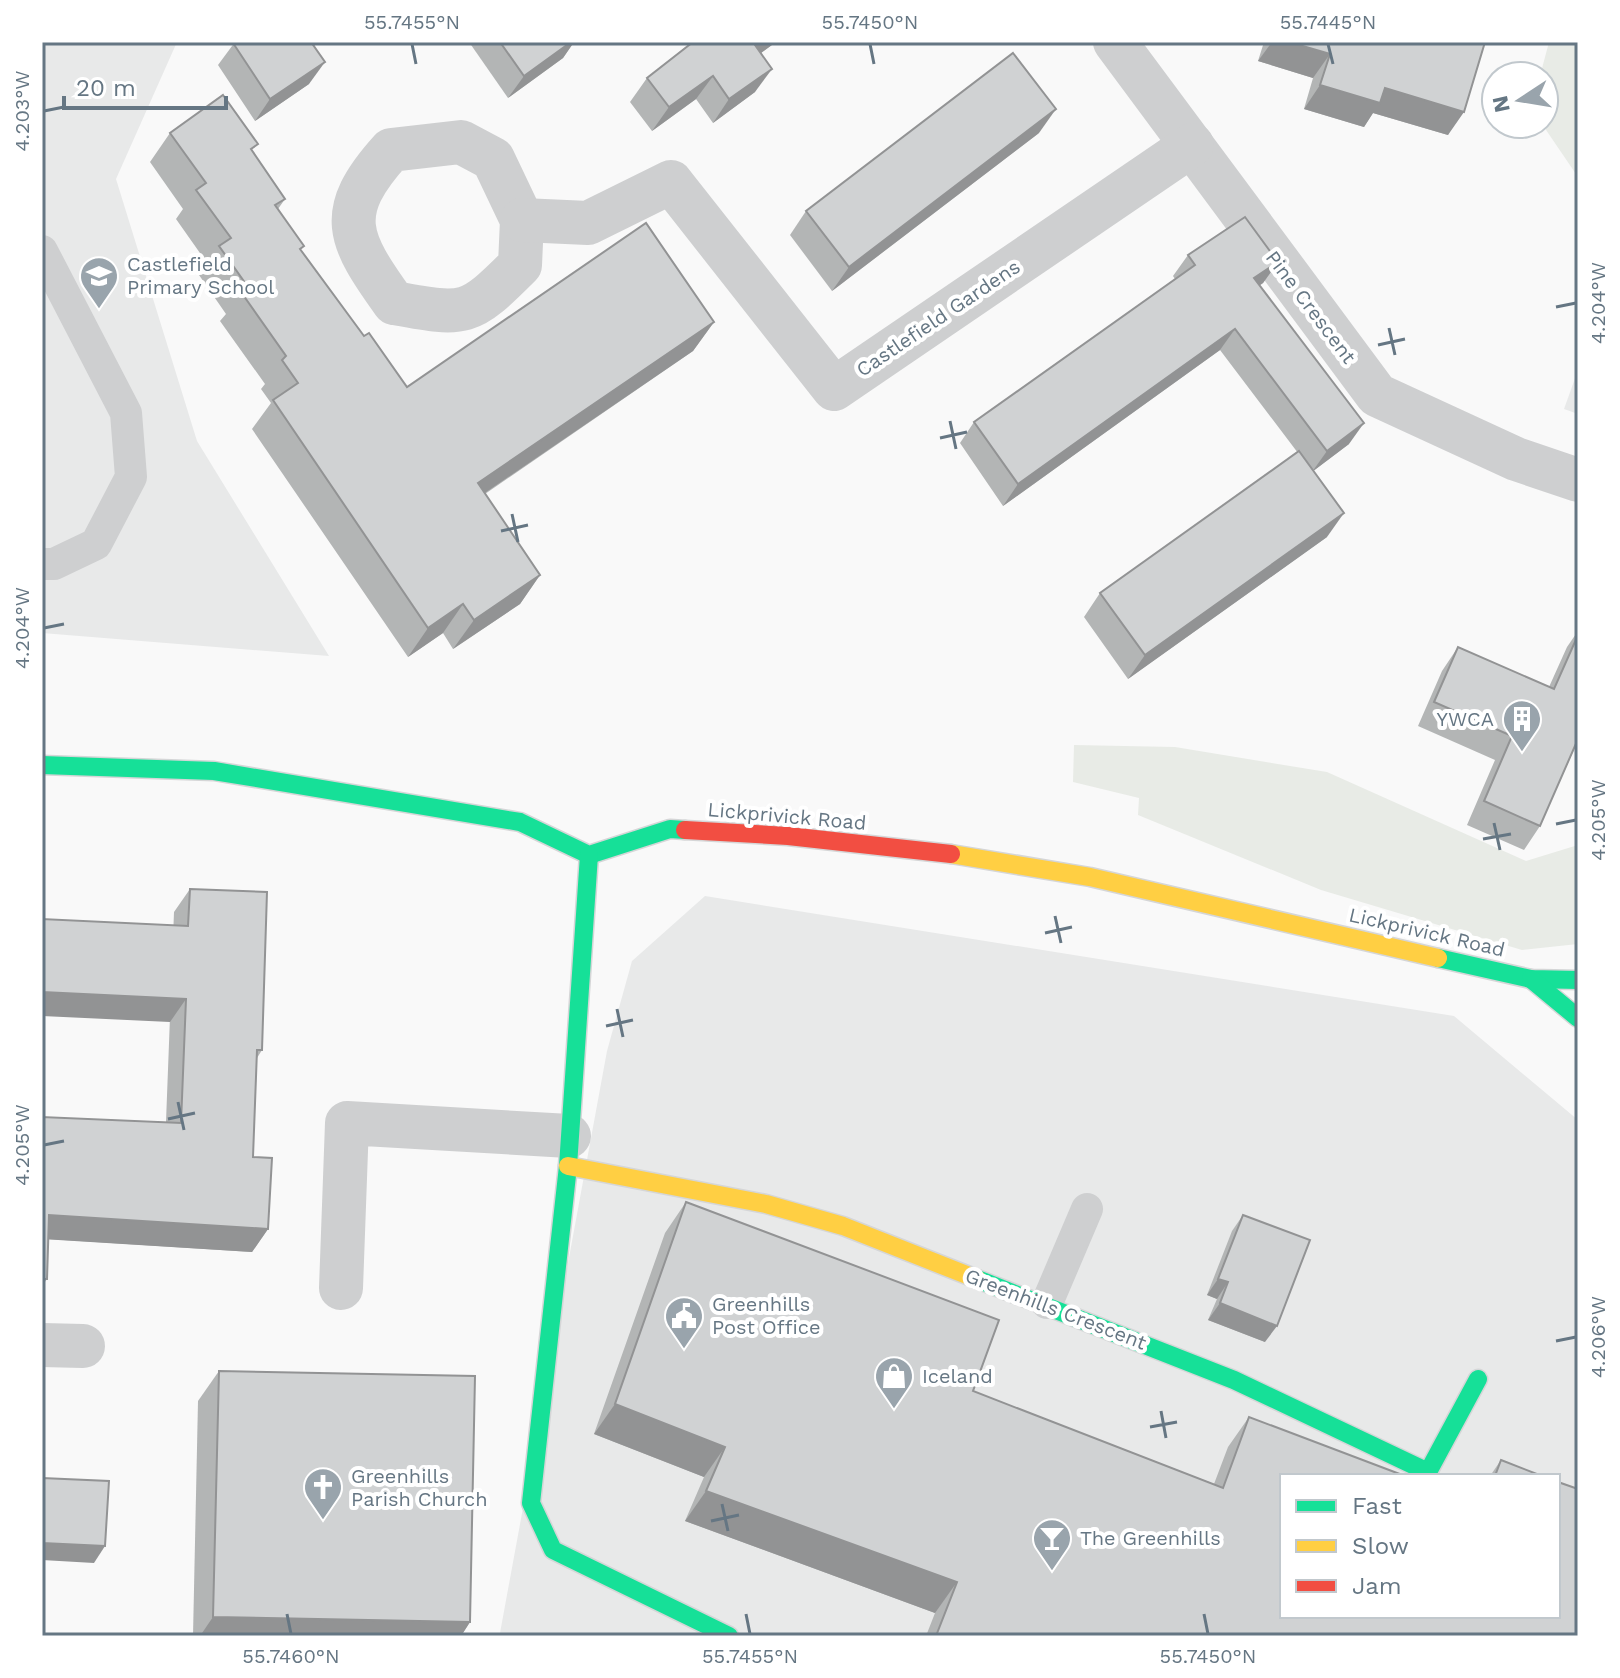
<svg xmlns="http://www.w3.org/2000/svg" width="1620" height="1678" viewBox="0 0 1620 1678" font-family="'Work Sans',sans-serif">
<rect width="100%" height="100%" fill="#f9f9f9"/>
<!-- built -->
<g fill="#e8e9e9" fill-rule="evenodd">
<path d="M42 42H177L116 179 197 441 329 656 42 633Z"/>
<path d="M1578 370V414L1564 409Z"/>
<path d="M705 896 1454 1016 1578 1120V1636H508L500 1633 607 1051 632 961ZM1282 1476H1558V1616H1282Z"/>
</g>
<!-- green -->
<g fill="#e8ebe6">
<path d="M1549 42H1578V177L1542 124 1544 76H1540Z"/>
<path d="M1074 745 1175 747 1327 772 1526 861 1578 845V944L1522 950 1321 890 1138 815 1139 798 1073 782Z"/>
</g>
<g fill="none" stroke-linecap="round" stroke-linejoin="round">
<!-- fast casing -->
<g stroke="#d5d6d7" stroke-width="21">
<g id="fast">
<path d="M42 765 214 771 520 822 589 855 670 829 685 830"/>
<path d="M589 855 568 1166 531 1503 553 1550 729 1636"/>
<path d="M1438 958 1531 979 1578 980"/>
<path d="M1531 979 1578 1018"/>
<path d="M977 1279 1234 1380 1428 1472 1478 1379"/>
</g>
</g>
<!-- slow casing -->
<g stroke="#d5d6d7" stroke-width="21">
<g id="slow">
<path d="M951 854 1090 877 1438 958"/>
<path d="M568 1166 766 1204 843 1226 977 1279"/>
</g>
</g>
<!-- jam casing -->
<g stroke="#d5d6d7" stroke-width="21">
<path id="jam" d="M685 830 788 836 951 854"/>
</g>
<!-- lane -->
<g stroke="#cecfd0" stroke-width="32">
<path d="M42 251 126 413 131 477 96 544 54 564H42"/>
<path d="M1047 1303 1087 1209"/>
</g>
<!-- street -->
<g stroke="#cecfd0" stroke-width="44">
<path d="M1115 42 1377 395 1516 459 1578 480"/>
<path d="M461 142 493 159 522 220 520 265C468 317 466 316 394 303 348 239 334 213 391 150Z"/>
<path d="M522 220 588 223 671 182 834 389 1192 145"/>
<path d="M341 1288 347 1123 569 1136"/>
<path d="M42 1345 83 1346"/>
</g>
<!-- fast -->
<use href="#fast" stroke="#16e098" stroke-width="18"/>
<!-- slow -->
<use href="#slow" stroke="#ffcf43" stroke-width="18"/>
<!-- jam -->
<use href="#jam" stroke="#f24e42" stroke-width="18"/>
</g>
<!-- wall -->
<g fill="#b3b5b5">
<path d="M235 42H319L314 46 309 84 255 121 218 65Z"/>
<path d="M469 42H574L563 58 508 98Z"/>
<path d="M692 42H776L761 53 755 92 713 123 696 99 652 131 630 102 647 78Z"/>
<path d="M1264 42H1485L1448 135 1373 113 1364 127 1304 109 1313 78 1258 61Z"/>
<path d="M170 133 252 152 285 199 278 209 301 250 364 336 407 387 714 322 693 351 485 494 540 575 520 604 453 649 443 633 408 657 252 429 271 403 261 389 265 384 220 321 226 314 199 275 207 263 176 219 183 209 150 162Z"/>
<path d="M1039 133 832 291 790 235 806 211Z"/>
<path d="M1188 255 1278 262 1263 283 1259 286 1349 444 1313 471 1327 537 1128 679 1084 617 1100 593 1298 453 1220 350 1003 506 960 443 974 422 1175 279 1173 276Z"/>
<path d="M1578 631V746L1576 745 1540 826 1524 850 1467 825 1495 760 1418 726 1442 671 1458 647 1549 687 1567 647Z"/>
<path d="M190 889 262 1050 257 1058 253 1157 268 1229 252 1252 48 1239 47 1279 42 1286V1117L166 1122 174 912Z"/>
<path d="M686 1202 973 1391 1214 1484 1228 1447 1249 1417 1578 1636H926L935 1613 685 1521 704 1477 594 1434 665 1233Z"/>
<path d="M1243 1215 1265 1342 1208 1320 1217 1299 1207 1295 1232 1231Z"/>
<path d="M219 1371 470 1622 461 1636H193L198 1401Z"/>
<path d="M1501 1460 1542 1476H1490Z"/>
</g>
<!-- shaded-wall -->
<g fill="#929394">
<path d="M571 42H574L563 58 508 98 524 76Z"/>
<path d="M759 42H776L739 69 755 45Z"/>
<path d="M1272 42H1289L1330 54 1313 78 1258 61Z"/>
<path d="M325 62 309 84 255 121 270 99Z"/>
<path d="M772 69 755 92 713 123 729 99Z"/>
<path d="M713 76 696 99 652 131 669 107Z"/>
<path d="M1320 85 1385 88 1464 112 1448 135 1373 113 1364 127 1304 109Z"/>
<path d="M1056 109 1039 133 832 291 849 267Z"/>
<path d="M1278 262 1263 283 1239 299 1254 278Z"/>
<path d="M714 322 693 351 457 512 478 483Z"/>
<path d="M1235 329 1220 350 1003 506 1018 484Z"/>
<path d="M1364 423 1349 444 1312 472 1327 451Z"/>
<path d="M1344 513 1327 537 1128 679 1145 655Z"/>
<path d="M540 575 520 604 453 649 474 620Z"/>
<path d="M463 604 443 633 408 657 428 628Z"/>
<path d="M42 992 186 999 170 1022 42 1016Z"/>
<path d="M49 1215 268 1229 252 1252 42 1239Z"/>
<path d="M1218 1279 1228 1282 1217 1299 1207 1295Z"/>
<path d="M1220 1303 1277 1326 1265 1342 1208 1320Z"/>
<path d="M615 1404 725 1447 704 1477 594 1434Z"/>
<path d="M706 1491 957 1582 935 1613 685 1521Z"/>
<path d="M42 1543 105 1546 94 1563 42 1560Z"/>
<path d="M213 1617 470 1622 461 1636H200Z"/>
</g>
<!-- building -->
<g fill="#d0d2d3" stroke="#929394" stroke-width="2">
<path d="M235 42H311L325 62 270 99 233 43Z"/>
<path d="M500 42H571L524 76Z"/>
<path d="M693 42H759L755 45 772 69 729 99 713 76 669 107 647 78Z"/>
<path d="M1289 42H1485L1464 112 1385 88 1380 103 1320 85 1330 54Z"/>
<path d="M1013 53 1056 109 849 267 806 211Z"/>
<path d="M223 95 258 144 251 149 285 199 275 205 304 246 300 249 364 336 369 333 407 387 646 223 714 322 478 483 540 575 474 620 463 604 428 628 273 400 298 383 282 360 286 356 241 292 248 287 219 246 231 238 196 190 206 183 170 133Z"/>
<path d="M1245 217 1278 262 1254 278 1364 423 1327 451 1235 329 1018 484 974 422 1195 265 1188 255Z"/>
<path d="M1299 451 1344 513 1145 655 1100 593Z"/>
<path d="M1578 635V739L1540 826 1484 801 1512 736 1434 702 1458 647 1554 689Z"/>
<path d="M190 889 267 892 262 1050H257L253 1157 272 1158 268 1229 49 1215 47 1279H42V1117L181 1123 186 999 42 992V919L188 926Z"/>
<path d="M686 1202 999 1320 973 1391 1223 1488 1249 1417 1405 1476H1282V1616H1558V1482L1578 1489V1636H936L957 1582 706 1491 725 1447 615 1404Z"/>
<path d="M1243 1215 1310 1240 1277 1326 1220 1303 1228 1282 1218 1279Z"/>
<path d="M219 1371 475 1376 470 1622 213 1617Z"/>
<path d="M1501 1460 1542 1476H1495Z"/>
<path d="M42 1478 109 1481 105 1546 42 1543Z"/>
</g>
<!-- ticks -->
<path fill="none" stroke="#657683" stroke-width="3" d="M412 44 416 64M870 44 874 64M1328 44 1333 64M44 111 64 107M1556 307 1576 303M1389 328 1395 355M1378 345 1405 339M950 421 956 449M940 438 967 432M512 514 518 542M501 531 528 525M44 628 64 624M1494 823 1500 850M1556 824 1576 820M1483 839 1511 834M1055 916 1061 943M1045 933 1072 927M617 1009 623 1037M606 1026 633 1020M178 1102 184 1130M168 1119 195 1113M44 1145 64 1141M1556 1341 1576 1337M1161 1411 1166 1438M1150 1427 1177 1422M722 1504 728 1531M711 1521 739 1515M287 1614 291 1634M746 1614 750 1634M1204 1614 1208 1634"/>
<!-- icons -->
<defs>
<g id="school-pin" transform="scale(2)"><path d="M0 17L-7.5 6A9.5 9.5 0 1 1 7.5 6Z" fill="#99a4ac" stroke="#fff"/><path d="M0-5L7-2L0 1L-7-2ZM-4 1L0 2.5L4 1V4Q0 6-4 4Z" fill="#fff"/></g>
<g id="building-pin" transform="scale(2)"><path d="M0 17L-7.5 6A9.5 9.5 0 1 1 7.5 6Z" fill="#99a4ac" stroke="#fff"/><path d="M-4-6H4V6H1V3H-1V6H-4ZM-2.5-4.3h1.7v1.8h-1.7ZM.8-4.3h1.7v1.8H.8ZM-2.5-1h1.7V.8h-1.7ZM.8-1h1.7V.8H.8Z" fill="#fff"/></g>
<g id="civic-pin" transform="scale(2)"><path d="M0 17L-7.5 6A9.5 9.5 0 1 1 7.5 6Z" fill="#99a4ac" stroke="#fff"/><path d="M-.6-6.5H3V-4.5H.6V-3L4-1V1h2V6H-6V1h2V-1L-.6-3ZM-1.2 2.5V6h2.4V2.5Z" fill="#fff"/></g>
<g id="shop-pin" transform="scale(2)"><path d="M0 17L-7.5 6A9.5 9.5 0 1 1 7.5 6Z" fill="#99a4ac" stroke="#fff"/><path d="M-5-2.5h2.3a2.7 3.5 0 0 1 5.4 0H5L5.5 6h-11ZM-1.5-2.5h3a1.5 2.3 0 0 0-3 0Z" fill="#fff"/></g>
<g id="church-pin" transform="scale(2)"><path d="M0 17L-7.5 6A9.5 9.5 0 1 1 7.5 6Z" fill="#99a4ac" stroke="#fff"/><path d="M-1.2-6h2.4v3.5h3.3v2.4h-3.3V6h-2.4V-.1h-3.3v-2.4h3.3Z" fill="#fff"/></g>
<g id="bar-pin" transform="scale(2)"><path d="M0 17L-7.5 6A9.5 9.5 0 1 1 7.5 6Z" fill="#99a4ac" stroke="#fff"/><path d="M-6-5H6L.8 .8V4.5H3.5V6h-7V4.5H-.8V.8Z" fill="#fff"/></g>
</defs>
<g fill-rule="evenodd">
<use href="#school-pin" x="99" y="276"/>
<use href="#building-pin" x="1522" y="719"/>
<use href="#civic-pin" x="684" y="1316"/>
<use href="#shop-pin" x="894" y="1376"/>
<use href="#church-pin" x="323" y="1487"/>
<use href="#bar-pin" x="1052" y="1538"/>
</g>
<g text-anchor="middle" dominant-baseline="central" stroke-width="8" stroke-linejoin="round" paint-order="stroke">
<!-- poi labels -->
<g font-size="20" fill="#657683" stroke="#fff" text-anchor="start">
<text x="127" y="264">Castlefield<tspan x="127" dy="23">Primary School</tspan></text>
<text x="1494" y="719" text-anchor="end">YWCA</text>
<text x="712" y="1304">Greenhills<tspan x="712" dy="23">Post Office</tspan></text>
<text x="922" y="1376">Iceland</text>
<text x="351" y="1476">Greenhills<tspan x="351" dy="23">Parish Church</tspan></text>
<text x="1080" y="1538">The Greenhills</text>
</g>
<!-- street labels -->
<g font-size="20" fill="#657683" stroke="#fff">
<text transform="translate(1311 307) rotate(53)">Pine Crescent</text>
<text transform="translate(938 318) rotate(-34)">Castlefield Gardens</text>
<text transform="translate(787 816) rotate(5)">Lickprivick Road</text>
<text transform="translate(1427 932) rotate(13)">Lickprivick Road</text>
<text transform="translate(1056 1309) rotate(21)">Greenhills Crescent</text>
</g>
</g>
<!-- border -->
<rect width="1620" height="1678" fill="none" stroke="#ffffff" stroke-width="88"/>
<!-- legend -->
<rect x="1280" y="1474" width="280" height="144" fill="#ffffff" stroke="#c1c8cd" stroke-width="2"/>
<rect x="1296" y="1500" width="40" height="12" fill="#16e098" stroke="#c1c8cd" stroke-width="2"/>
<text x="1352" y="1514" font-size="24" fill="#657683">Fast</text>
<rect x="1296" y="1540" width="40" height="12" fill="#ffcf43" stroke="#c1c8cd" stroke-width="2"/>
<text x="1352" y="1554" font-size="24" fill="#657683">Slow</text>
<rect x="1296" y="1580" width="40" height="12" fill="#f24e42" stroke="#c1c8cd" stroke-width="2"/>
<text x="1352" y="1594" font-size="24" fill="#657683">Jam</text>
<!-- north arrow -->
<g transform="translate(1520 100) rotate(258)"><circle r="38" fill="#ffffff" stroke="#c1c8cd" stroke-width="2"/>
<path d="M0-6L14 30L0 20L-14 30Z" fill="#99a4ac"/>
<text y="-12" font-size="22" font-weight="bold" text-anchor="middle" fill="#657683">N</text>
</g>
<!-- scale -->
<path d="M64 96v12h162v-12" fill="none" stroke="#657683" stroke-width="4"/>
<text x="76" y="96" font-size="24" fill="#657683" stroke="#ffffff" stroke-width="6" paint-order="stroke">20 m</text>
<rect x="44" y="44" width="1532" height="1590" fill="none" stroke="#657683" stroke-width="3"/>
<g font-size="20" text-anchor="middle" fill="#657683">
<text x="412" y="29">55.7455°N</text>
<text x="870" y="29">55.7450°N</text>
<text x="1328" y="29">55.7445°N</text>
<text transform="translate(22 111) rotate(-90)" y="7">4.203°W</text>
<text transform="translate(1598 303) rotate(-90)" y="7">4.204°W</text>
<text transform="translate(22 628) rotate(-90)" y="7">4.204°W</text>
<text transform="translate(1598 820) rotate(-90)" y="7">4.205°W</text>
<text transform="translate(22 1145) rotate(-90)" y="7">4.205°W</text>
<text transform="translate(1598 1337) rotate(-90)" y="7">4.206°W</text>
<text x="291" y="1663">55.7460°N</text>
<text x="750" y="1663">55.7455°N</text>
<text x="1208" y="1663">55.7450°N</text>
</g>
</svg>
